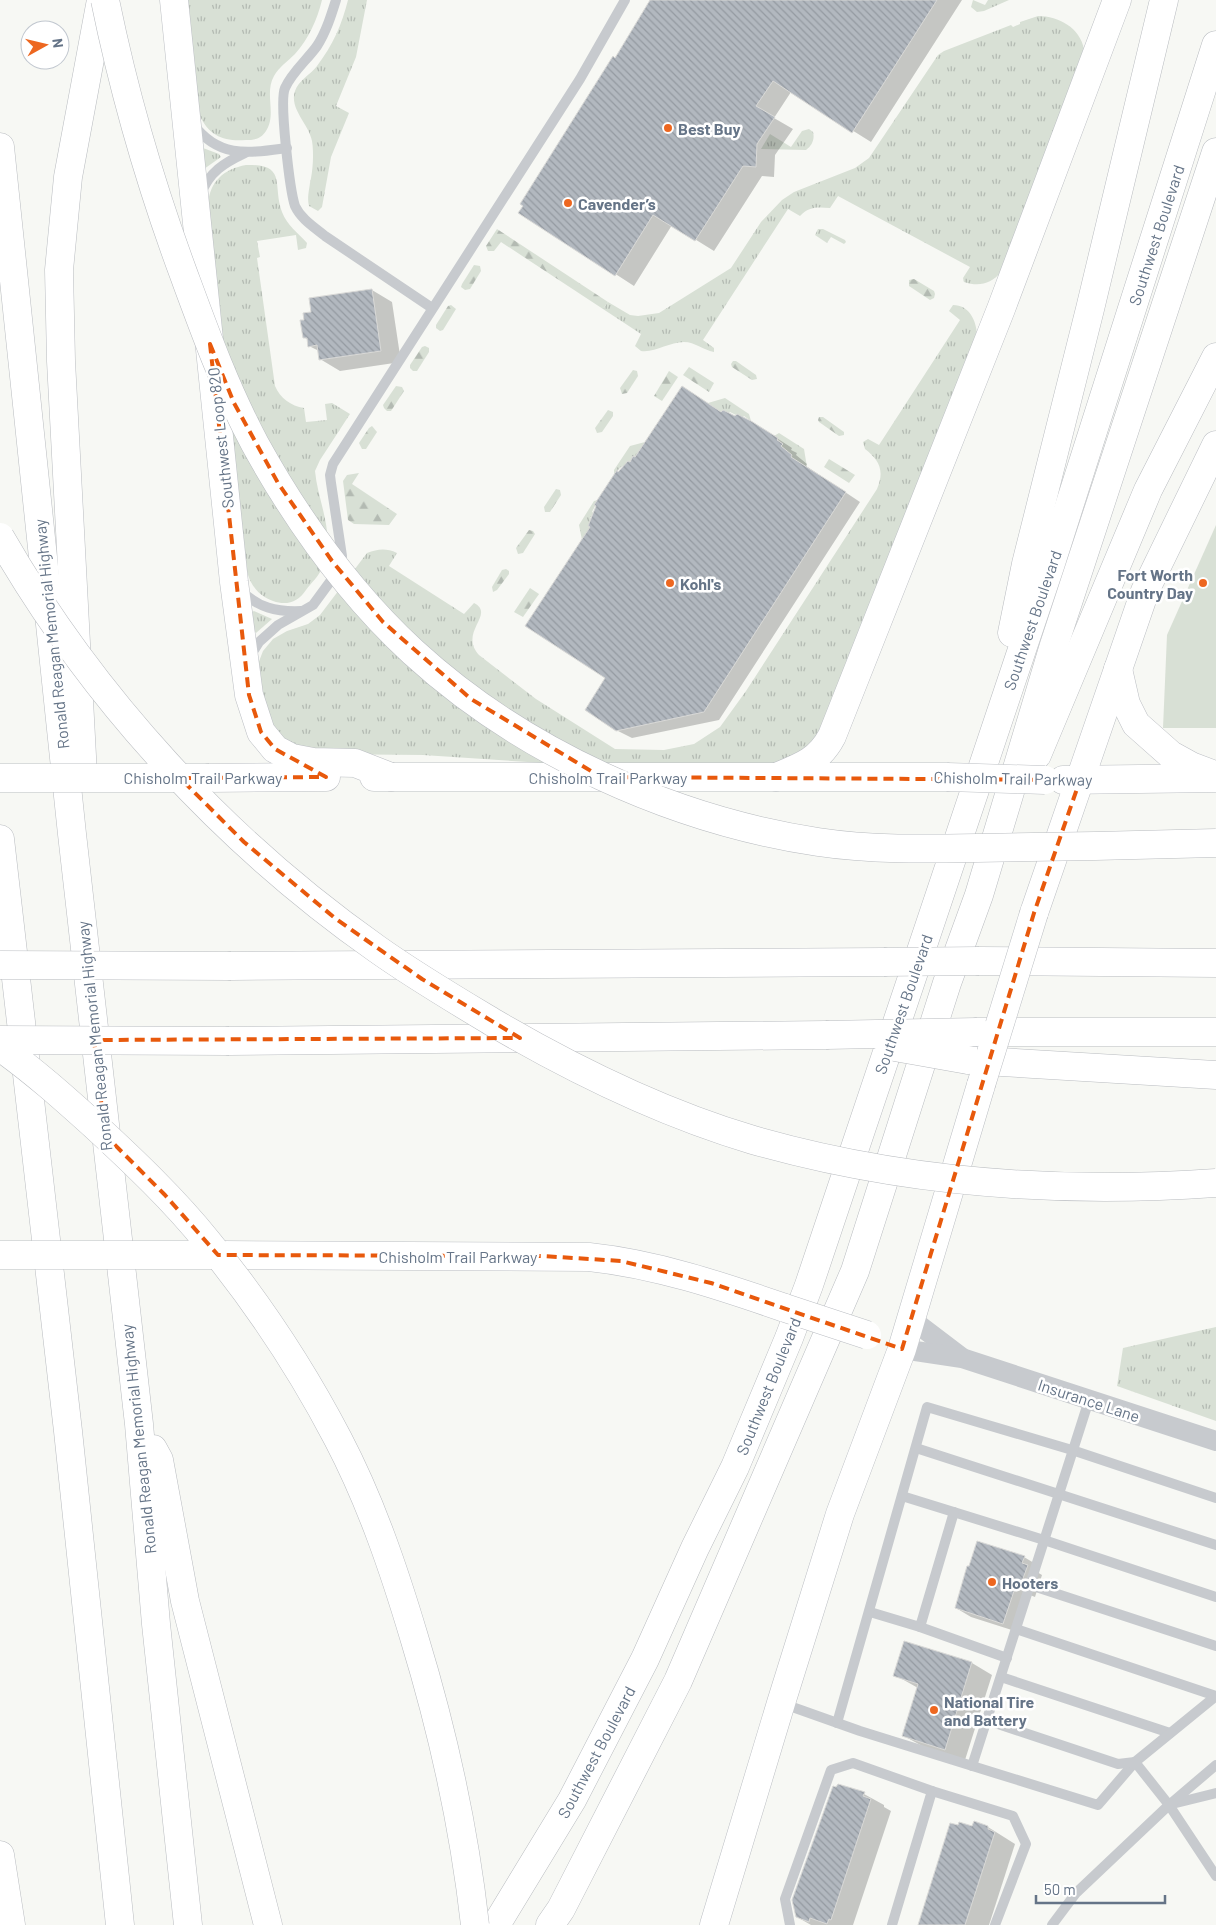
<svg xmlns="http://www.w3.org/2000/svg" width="1216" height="1925" viewBox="0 0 1216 1925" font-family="Barlow,sans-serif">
<defs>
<pattern id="grass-tufts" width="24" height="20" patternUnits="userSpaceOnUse" patternTransform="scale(1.25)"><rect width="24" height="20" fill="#d8e0d5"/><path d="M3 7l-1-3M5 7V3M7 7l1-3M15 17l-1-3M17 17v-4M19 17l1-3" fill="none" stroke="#b3bab2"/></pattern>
<pattern id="forest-firs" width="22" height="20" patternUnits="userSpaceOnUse" patternTransform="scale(1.25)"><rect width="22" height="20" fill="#d8e0d5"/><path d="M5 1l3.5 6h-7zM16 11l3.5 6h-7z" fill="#b3bab2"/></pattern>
<pattern id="building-back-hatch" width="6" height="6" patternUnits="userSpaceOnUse" patternTransform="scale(1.25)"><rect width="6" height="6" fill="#b2b8bf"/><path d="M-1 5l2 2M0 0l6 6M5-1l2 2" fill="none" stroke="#949aa1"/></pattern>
</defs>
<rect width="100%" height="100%" fill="#f7f8f4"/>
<!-- grass -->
<g fill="url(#grass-tufts)">
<path d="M186 0H322C317 20 309 38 295 54 288 61 279 67 274 76 264 93 277 115 266 131 261 139 254 140 246 140 225 142 209 136 200 116Z"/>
<path d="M348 0H367L356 57 336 106 349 113 331 157 322 207 318 211 309 206C307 197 309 191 310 183 313 171 314 153 312 141 309 124 289 109 295 91 298 81 311 74 317 66 333 45 342 24 348 0Z"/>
<path d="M973 0 985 5 988 0H1009L984 11 977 12 971 7Z"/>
<path d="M1038 16C1059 16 1080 28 1084 49L1001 272C991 284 979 287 964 282L963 278 970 267 838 196 830 208C818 207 809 206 800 216L788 209 703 340 714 348V352C703 350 695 342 684 342 669 342 655 353 641 351L635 346 641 334 603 309 608 302 630 315 638 316 659 313 731 268 761 222 782 200 794 192 855 168 869 158 938 55 944 51 1011 25 1013 27 1020 24V22Z"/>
<path d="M809 129 813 132C815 139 812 146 806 150L761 149 770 134 791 147 802 131Z"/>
<path d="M203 148 219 154 221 157 204 169Z"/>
<path d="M246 165C288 164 272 185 282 212 287 225 298 233 307 243L306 248 298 250 296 235 257 241 260 257 257 258 275 386C280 398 291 406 304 408L306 422 327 420 325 404 332 403 350 414 320 460 315 471C318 503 337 537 322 568 319 576 311 583 306 590 298 602 287 606 273 601 259 596 250 585 247 571L208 204C210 181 224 169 246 165Z"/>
<path d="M818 229H823L845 240 846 242 844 244 831 237 827 243 815 235Z"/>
<path d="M953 305C969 305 976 320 977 334L824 737 780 763H543L423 755 312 754 295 750 267 725 258 664 263 651 273 639 287 631 308 624 320 615 367 553C378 549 386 548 397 553L389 566 464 614 474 603C496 614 458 632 479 655L536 699 615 749 664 750 694 744 720 727 746 691 877 489C885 470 879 460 865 449L863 442 868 439 879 445 960 320 949 311Z"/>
<path d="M725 398 749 414 751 421 744 416 742 418 730 412 728 414 723 410 721 412 708 403Z"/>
<path d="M779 433 804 449 807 467 791 457 792 455 781 446 782 443 774 436Z"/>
<path d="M645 442 635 457 633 456 630 462 628 461 624 467 622 466 614 474V470L630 446Z"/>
<path d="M598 500 592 512 594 513 590 518 592 520 588 526 590 527 582 540 579 525 594 501Z"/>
<path d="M254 611 272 619 256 633 254 630 252 612Z"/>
<path d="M1216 1327V1421L1117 1386 1123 1348Z"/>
</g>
<!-- forest -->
<g fill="url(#forest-firs)">
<path d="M497 229 608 302 603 309 501 242 494 251H488L486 246Z"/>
<path d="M474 265 480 266 481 271 470 289 465 290 461 287 462 284Z"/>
<path d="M914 279 934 291 935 294 934 298 930 300 909 286V280Z"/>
<path d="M451 305 456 309 443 330 440 331 436 328V325L448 306Z"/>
<path d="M425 346 429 348V352L417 371H413L410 368V365L422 347Z"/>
<path d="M733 361H736L756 375 757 379 752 380 732 367 731 364Z"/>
<path d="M689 367 714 383 709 392 683 375Z"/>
<path d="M633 370 637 371 638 376 627 393 622 394 620 388Z"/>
<path d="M669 371 678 377 662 401 654 396Z"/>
<path d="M396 386 402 387 404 391 391 411H387L384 408 383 405Z"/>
<path d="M608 410 613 412V416L602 432 597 433 595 428Z"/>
<path d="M819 417H823L844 432V435L839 436 819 422 818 420Z"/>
<path d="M372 426 377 432 366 449H362L359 443 369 428Z"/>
<path d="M829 459 855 475 849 483 824 467Z"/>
<path d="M359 473 352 484 397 514 389 525 354 524 348 520 343 481 347 475Z"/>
<path d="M556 489 560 490 561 495 550 512H545L544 507Z"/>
<path d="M529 530 533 531 535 534 523 553 518 554 516 548Z"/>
<path d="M506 569 509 571V574L497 590 493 592 492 587 502 570Z"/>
<path d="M530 588 539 594 523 617 514 612Z"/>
</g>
<!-- park -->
<path fill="#d8e0d5" d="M1216 525V728H1163L1167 635Z"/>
<!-- shadow -->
<g fill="#0003">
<path d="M653 0H962L871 142 791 92 774 118 793 129 775 155 774 177 762 176 714 251 672 225 634 286 520 212Z"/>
<path d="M372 290 392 302 401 362 340 371 320 359 319 351 309 346 308 340 304 337 306 321 312 313Z"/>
<path d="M697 396 722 413 766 431 792 448 791 450 797 453 796 455 807 464 806 466 860 502 719 720 632 738 616 730 607 678 592 527 619 473 636 459Z"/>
<path d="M1024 1557 1039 1566 1037 1572 1042 1575 1035 1597 1030 1595 1018 1632 971 1617 956 1608Z"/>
<path d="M905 1642 972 1663 992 1675 965 1760 924 1747 904 1736 918 1688 895 1675Z"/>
<path d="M864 1794 884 1805V1807L891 1811 853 1925H811L797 1917Z"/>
<path d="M988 1827 1015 1844 989 1925H919L973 1828Z"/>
</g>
<!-- building -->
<g fill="url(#building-back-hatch)" stroke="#d9d9d7">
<path d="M650 0H937L852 133 773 81 756 106 775 117 757 144 756 167 743 166 695 241 653 215 615 276 518 213 523 206 520 204 613 56 615 58Z"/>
<path d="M372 289 381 351 319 360 317 345 308 347 307 338H303L300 320H304L303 313 311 312 309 298Z"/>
<path d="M682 386 721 412 723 410 735 416 737 414 751 421 778 438 777 440 783 444 781 446 792 455 791 457 846 492 704 712 616 731 585 710 605 678 525 626 590 527 588 526 596 506 594 505 617 470 618 472 628 461 630 462 633 456 635 457Z"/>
<path d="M977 1541 1025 1556 1022 1563 1028 1565 1019 1589 1015 1588 1003 1624 955 1608 967 1566H969Z"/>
<path d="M904 1641 972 1662 945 1750 902 1736 918 1684 893 1676Z"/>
<path d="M838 1784 865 1792 863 1796 871 1799 831 1920 829 1919 827 1924 810 1918 809 1922 796 1917 792 1900 833 1786 836 1787Z"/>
<path d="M974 1821 988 1826V1829L995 1832 965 1925H918L950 1823 958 1825 959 1822 972 1826Z"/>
</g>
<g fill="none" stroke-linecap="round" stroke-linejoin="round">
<!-- secondary casing -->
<g stroke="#bcbfc4" stroke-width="29">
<g id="secondary">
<path d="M174 0 234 582 249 695 261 732 275 749 292 758 313 762 355 763 391 777"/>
<path d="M1118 669 1126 704 1136 724 1171 755 1191 766 1212 774"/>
<path d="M374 777H947"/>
<path d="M776 777C801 767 819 761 832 736L1001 309 1117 0"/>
<path d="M209 778 326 777"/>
<path d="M1063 780 1216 778"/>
<path d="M1034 913 1145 591 1216 445"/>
<path d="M223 1255 589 1257C656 1264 721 1286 785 1308"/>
<path d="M714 1925 781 1703 840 1514 902 1349 981 1085"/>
</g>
</g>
<!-- highway casing -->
<g stroke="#b9bcc0" stroke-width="29">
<g id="highway">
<path d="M0 147 72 834 139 1424 156 1624 188 1925"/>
<path d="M1012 633 1026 564 1090 309 1164 0"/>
<path d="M1037 755 1148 490 1216 357"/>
<path d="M83 775 61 361 59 270 68 177 101 0"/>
<path d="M0 839 68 1431 120 1925"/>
<path d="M979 961 1216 963"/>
<path d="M231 966 884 962"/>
<path d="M977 1032H1216"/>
<path d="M229 1041 826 1035"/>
<path d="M968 1060 1216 1075"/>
<path d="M153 1449 159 1460 185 1601 268 1925"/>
<path d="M0 1855 11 1925"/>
<path d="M496 1925 572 1800 645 1659 695 1548 735 1467 789 1338 809 1285 1051 563 1216 45"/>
<path d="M550 1925 561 1909 678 1681 855 1271 947 983 979 895 1054 645 1216 152"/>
</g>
</g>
<!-- lane -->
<g stroke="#c7cace" stroke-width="10">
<path d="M336 0C331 16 326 32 317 46 307 60 292 72 285 88 279 101 290 191 295 206 301 219 314 227 325 236L432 308"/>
<path d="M193 124C219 159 249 153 287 148"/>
<path d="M201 194C209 172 224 163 245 153"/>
<path d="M240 589C257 608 277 612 301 611"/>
<path d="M249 658 259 642 268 634 278 625 313 605 335 575 340 566 342 556 331 483 330 475 333 464 580 79 625 0"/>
<path d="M916 1448 1216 1545"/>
<path d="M902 1496 1044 1540 1216 1597"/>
<path d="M1030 1585 1216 1646"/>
<path d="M870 1612 920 1627 954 1512"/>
<path d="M920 1627 1007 1658"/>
<path d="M1016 1629 1216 1696"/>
<path d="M1001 1677 1170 1733"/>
<path d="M781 1703 860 1731 1098 1805 1135 1762 1216 1696"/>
<path d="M986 1720 1118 1764 1135 1762 1169 1805 1216 1876"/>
<path d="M837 1723 927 1407 1072 1450 1216 1498"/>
<path d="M972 1766 1089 1400"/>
<path d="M932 1791 1013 1816 1026 1844 995 1925"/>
<path d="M1172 1804 1216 1793"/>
<path d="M790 1925 785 1899 831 1770 853 1763 932 1791 892 1925"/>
<path d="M1052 1925 1076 1893 1169 1805 1216 1765"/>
</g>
<!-- street -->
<g stroke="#c7cace" stroke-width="20">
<path d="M911 1319 961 1357"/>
<path d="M902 1349 962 1358 1216 1441"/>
</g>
<!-- secondary -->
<use href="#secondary" stroke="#fff" stroke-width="28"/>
<!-- highway -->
<use href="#highway" stroke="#fff" stroke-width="28"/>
<!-- secondary-bridge casing -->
<g stroke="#bcbfc4" stroke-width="29" stroke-linecap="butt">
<g id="secondary-bridge">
<path d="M947 777 1045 780"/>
<path d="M0 778H209"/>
<path d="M981 1085 1034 913"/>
<path d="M0 1255H223"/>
<path d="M785 1308 867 1335"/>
</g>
</g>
<!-- highway-bridge casing -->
<g stroke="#b9bcc0" stroke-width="29" stroke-linecap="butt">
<g id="highway-bridge">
<path d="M105 0C124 93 151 186 184 275 205 332 226 390 255 444 297 520 349 593 413 652 522 752 673 820 818 842 871 850 924 849 977 848 1057 847 1136 845 1216 843"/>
<path d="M0 537C93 699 225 842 377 949 415 976 454 999 494 1023 576 1071 662 1113 753 1140 903 1183 1060 1194 1216 1183"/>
<path d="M884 962 979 961"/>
<path d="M0 965 231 966"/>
<path d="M826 1035 977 1032"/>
<path d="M0 1040 229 1041"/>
<path d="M889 1046 968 1060"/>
<path d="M0 1047C34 1071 65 1099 95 1126 134 1162 174 1200 207 1241 257 1302 302 1370 338 1439 371 1502 394 1570 414 1637 443 1732 464 1826 475 1925"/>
</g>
</g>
<!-- secondary-bridge -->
<use href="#secondary-bridge" stroke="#fff" stroke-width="28"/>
<!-- highway-bridge -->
<use href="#highway-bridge" stroke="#fff" stroke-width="28"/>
</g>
<!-- marked area -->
<path fill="none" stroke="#e8590c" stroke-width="4" stroke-dasharray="10 6" stroke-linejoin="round" d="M210 344 234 403 278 483 332 561 383 622 471 699 591 771 604 777 1080 780 1034 913 902 1349 711 1283 621 1261 542 1256 218 1255 165 1195 105 1135 94 1040 520 1038 422 979 336 919 244 842 180 778 326 777 275 749 261 732 249 695Z"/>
<!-- markers -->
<g fill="#ed6720" stroke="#fff" stroke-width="2">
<circle cx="668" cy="128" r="5"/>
<circle cx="568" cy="203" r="5"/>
<circle cx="670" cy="583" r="5"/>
<circle cx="1203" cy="583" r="5"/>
<circle cx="992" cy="1582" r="5"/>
<circle cx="934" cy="1710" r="5"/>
</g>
<g text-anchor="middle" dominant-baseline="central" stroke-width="5" stroke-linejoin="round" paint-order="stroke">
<!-- poi labels -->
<g font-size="16" font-weight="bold" fill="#657487" stroke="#fff" text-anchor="start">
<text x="678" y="128">Best Buy</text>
<text x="578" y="203">Cavender’s</text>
<text x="1193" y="574" text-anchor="end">Fort Worth<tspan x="1193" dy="18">Country Day</tspan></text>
<text x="680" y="583">Kohl's</text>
<text x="1002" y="1582">Hooters</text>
<text x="944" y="1701">National Tire<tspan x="944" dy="18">and Battery</tspan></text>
</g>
<!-- street labels -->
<g font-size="16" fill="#657487" stroke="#fff">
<text transform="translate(1156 235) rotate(-72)">Southwest Boulevard</text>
<text transform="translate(220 438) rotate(-96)">Southwest Loop 820</text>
<text transform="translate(1032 620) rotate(-71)">Southwest Boulevard</text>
<text transform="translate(51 634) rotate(-96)">Ronald Reagan Memorial Highway</text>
<text x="203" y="777">Chisholm Trail Parkway</text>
<text x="608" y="777">Chisholm Trail Parkway</text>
<text transform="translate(1013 778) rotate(1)">Chisholm Trail Parkway</text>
<text transform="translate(903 1004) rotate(-71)">Southwest Boulevard</text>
<text transform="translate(94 1036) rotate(-96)">Ronald Reagan Memorial Highway</text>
<text x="458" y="1256">Chisholm Trail Parkway</text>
<text transform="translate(768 1386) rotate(-68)">Southwest Boulevard</text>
<text transform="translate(1089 1400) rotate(18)">Insurance Lane</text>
<text transform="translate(138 1439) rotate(-96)">Ronald Reagan Memorial Highway</text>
<text transform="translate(596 1752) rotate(-62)">Southwest Boulevard</text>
</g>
</g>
<!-- north arrow -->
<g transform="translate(45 45) rotate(82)"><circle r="24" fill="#ffffff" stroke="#c1c7cf"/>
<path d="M0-4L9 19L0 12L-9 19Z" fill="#ed6720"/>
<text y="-8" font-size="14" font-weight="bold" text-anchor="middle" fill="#657487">N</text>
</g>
<!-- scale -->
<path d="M1036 1895v8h129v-8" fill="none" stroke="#657487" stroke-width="2.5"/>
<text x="1044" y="1895" font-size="15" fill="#657487" stroke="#ffffff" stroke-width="4" paint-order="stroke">50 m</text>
</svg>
